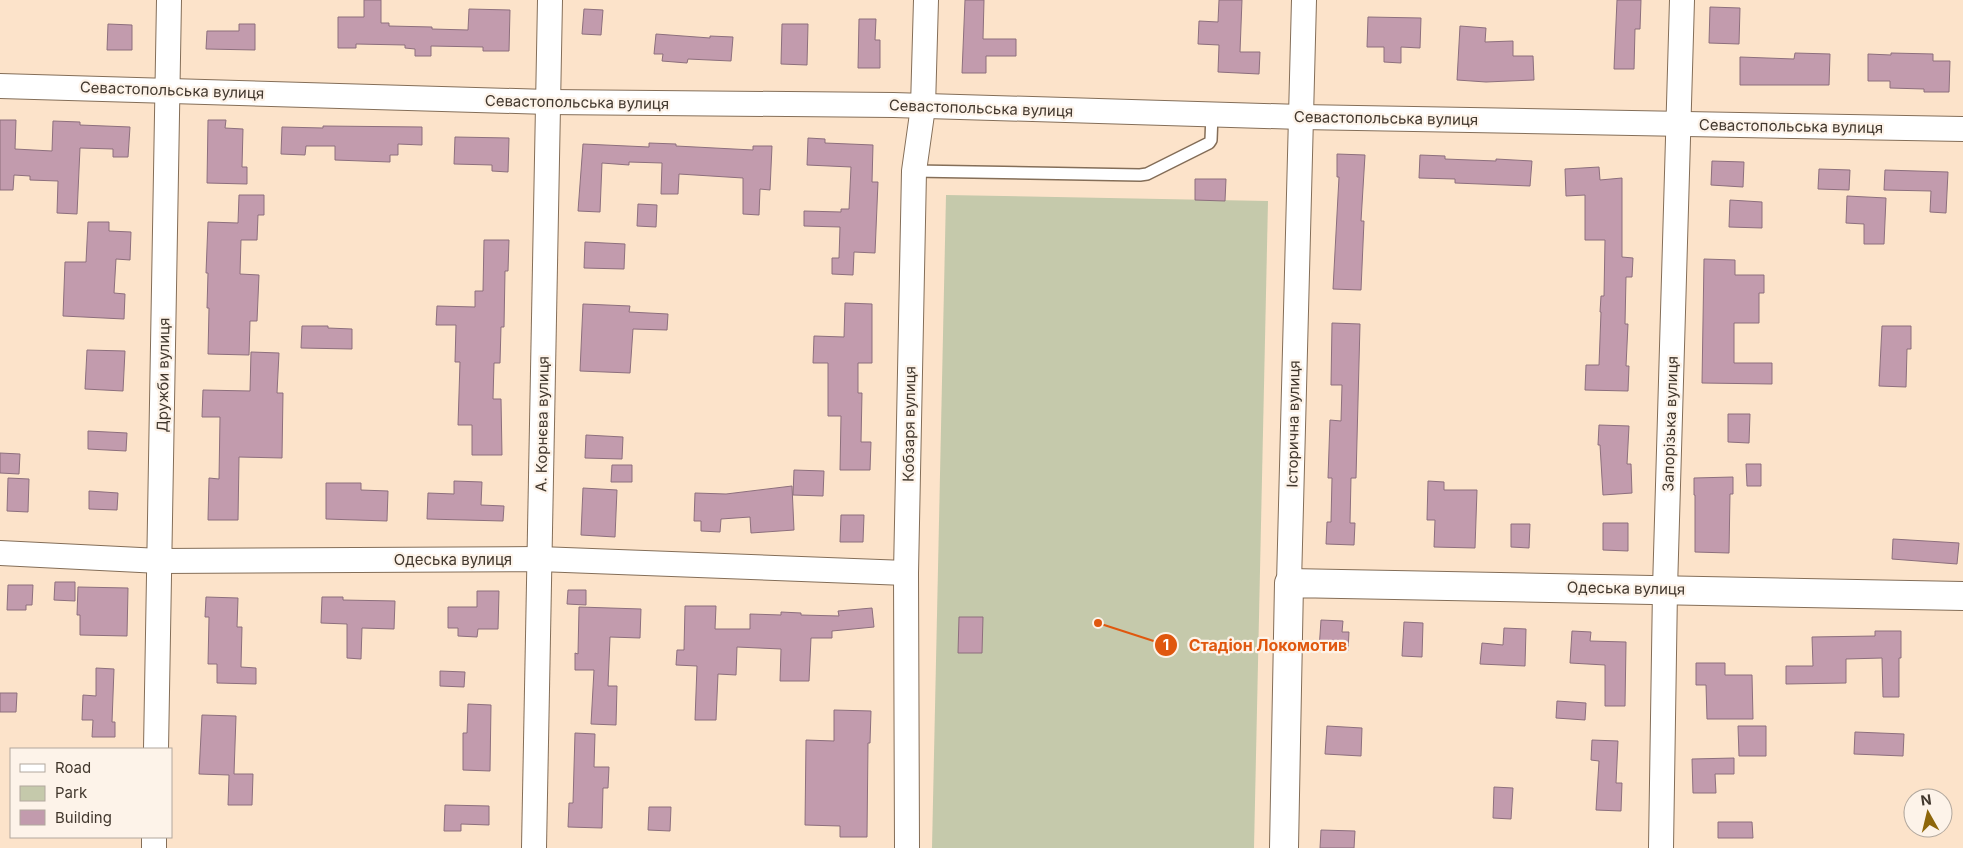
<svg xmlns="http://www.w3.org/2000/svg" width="1963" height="848" viewBox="0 0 1963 848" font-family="Inter,sans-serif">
<rect width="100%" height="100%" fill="#fce3ca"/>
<!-- green -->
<path fill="#c5c9ab" d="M946 195 1268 201 1254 848H932Z"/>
<!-- building -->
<g fill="#c29bad" stroke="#8d6f7d">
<path d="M364 0H381V23H389V26L432 27V29L468 30 469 9 510 10 509 51H483V47L431 46V56H415V49L405 48V45L356 44V48H338V17H364Z"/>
<path d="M965 0H984L983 39H1016V56H986V73H962Z"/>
<path d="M1219 0H1242L1240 52H1260L1259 74 1218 72 1219 45 1198 44 1199 21 1218 22Z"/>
<path d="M1617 0H1641L1640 29H1635L1634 69H1614Z"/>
<path d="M1710 7 1740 8 1739 44 1709 43Z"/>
<path d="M584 9 603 10 601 35 582 34Z"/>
<path d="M1368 17 1421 18 1420 48 1401 47V63L1384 62V47H1367Z"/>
<path d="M859 19H876L875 40H880V68H858Z"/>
<path d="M108 24 132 25V50H107Z"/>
<path d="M239 24H255V50L206 49 207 31H239Z"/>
<path d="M782 24H808L807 65 781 64Z"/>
<path d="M1460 26 1486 28 1485 42 1513 41V56H1533L1534 80 1486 82 1457 80Z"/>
<path d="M656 34 710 38V36L733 37 731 61 688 59 687 63 662 61 663 54H654Z"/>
<path d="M1795 53 1830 54 1829 85H1740V57L1794 59Z"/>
<path d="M1891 53 1933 54V61H1950L1949 92H1924V89L1890 88V81H1868V54L1891 55Z"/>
<path d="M0 120H16L15 149 52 151 53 121 80 122V125L130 127 128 157H113V149L80 148 77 214 57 213 58 181 30 180V176L14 175 13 190H0Z"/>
<path d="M208 120H226L225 128 243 129 242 167H247V184L207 183Z"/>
<path d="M323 126 422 127V145L398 144V155H390V162L335 160V146H306L305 155 281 154 282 127 323 128Z"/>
<path d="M455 137 509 138 508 172 492 171V165L454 164Z"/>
<path d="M808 138 825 139V143L873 145 872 182H878L875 253 854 252 853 275 832 274V258H839L840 227 804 226V211L841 212V209H849L851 167 807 165Z"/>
<path d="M649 143 676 144V146L753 150V146H772L770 190 760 189 759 215 743 214V178L679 174 678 194H661L662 163 629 162V165L602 163 600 212 578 211 583 144 649 147Z"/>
<path d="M1337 154 1365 155 1361 221H1364L1361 290 1333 289 1339 177H1337Z"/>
<path d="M1420 155 1445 156V159L1496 161V159L1532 161 1530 186 1455 183V179L1419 178Z"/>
<path d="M1712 161 1744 162 1743 187 1711 185Z"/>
<path d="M1599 167 1600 180 1622 178V257L1633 258 1632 277H1626L1625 324H1628L1626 366H1629L1628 391 1585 390 1586 365H1599L1601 312H1600L1601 296H1604L1605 240H1585V195L1566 196 1565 169Z"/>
<path d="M1819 169 1850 170 1849 190 1818 189Z"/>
<path d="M1885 170 1948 172 1946 213 1930 212 1931 191 1884 190Z"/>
<path d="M1195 179H1226L1225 201 1195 200Z"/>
<path d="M239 195H264V215H258L257 240H241L240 274 259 275 257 321H250L249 355 208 354 209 308H207L208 273H206L208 222 238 223Z"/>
<path d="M1847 196 1886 198 1884 244H1864V224L1846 223Z"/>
<path d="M1730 200 1762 202V228L1729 227Z"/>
<path d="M638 204 657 205 656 227 637 226Z"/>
<path d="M88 222H109V231L131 232 130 260 116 259 114 293 125 294 124 319 63 316 65 262H86Z"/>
<path d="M484 240H509L508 271H505L504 327H501L500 363H494L493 399H501L502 455H472V425H458L460 362H455L456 325H436L437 306 475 307V291H483Z"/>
<path d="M585 242 625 244 624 269 584 268Z"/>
<path d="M1704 259 1735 260V275H1764V293H1759V323H1734V363H1772V384L1702 383Z"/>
<path d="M845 303 872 304V363H858V393H862L861 442H871L870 470H840L841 416H828V363H813L814 336 844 337Z"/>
<path d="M583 304 630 306 629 312 668 314 667 330 633 329 630 373 580 371Z"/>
<path d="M1332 323 1360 324 1356 478H1351L1350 523H1355L1354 545 1326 544 1327 522H1331L1332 478H1328L1330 420 1341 421 1342 385H1331Z"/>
<path d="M302 326H328V328L352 329V349L301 348Z"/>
<path d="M1882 326H1911V349H1907L1906 387 1879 386Z"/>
<path d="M87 350 125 351 123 391 85 389Z"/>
<path d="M251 352 279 353 277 393H283L282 458 239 457 238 520H208L209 478 219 479 220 417H202L203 390 250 391Z"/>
<path d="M1728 414H1750L1749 443 1728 442Z"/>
<path d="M1599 425 1629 426 1627 464H1631L1632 493 1603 495 1600 445H1598Z"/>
<path d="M88 431 127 433 126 451 88 449Z"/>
<path d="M586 435 623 437 622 459 585 458Z"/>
<path d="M0 453 20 454 19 474 0 473Z"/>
<path d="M1746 464H1761V486H1747Z"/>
<path d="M612 465H632V482H611Z"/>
<path d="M794 470 824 471 823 496 793 495Z"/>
<path d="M1733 477V494H1730L1729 553 1695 552V495H1694V478Z"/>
<path d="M8 478 29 479 28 512 7 511Z"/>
<path d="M454 481 482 482 481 505 504 506 503 521 427 519 428 493 454 494Z"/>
<path d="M1428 481 1444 482V490H1477L1475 548 1434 547 1435 520H1427Z"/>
<path d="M326 483H361V490L388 491 387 521 326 519Z"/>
<path d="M792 486 794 530 751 533 750 517 721 519 720 532 701 531V521H694L695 493 726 494Z"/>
<path d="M583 488 617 490 615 537 581 535Z"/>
<path d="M89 491 118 493 117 510 89 509Z"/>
<path d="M841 515H864L863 542H840Z"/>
<path d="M1603 523H1628V551L1603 550Z"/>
<path d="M1511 524H1530L1529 548 1511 547Z"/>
<path d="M1893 539 1959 543 1957 564 1892 559Z"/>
<path d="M55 582H75V601L54 600Z"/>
<path d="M8 585H33L32 605H26V610H7Z"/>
<path d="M78 587 128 588 127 636 80 635V615H77Z"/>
<path d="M568 590H586V605L567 604Z"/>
<path d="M477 591H499L498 629H478L477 637 458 636V628H448V607H477Z"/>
<path d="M206 597 238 598 237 627H242L241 667 256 668V684L217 683V664H208L209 617H205Z"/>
<path d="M322 597H343V600L395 601 394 629 362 628 361 659 347 658V624L321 623Z"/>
<path d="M685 606H716L715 629H750V614L781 615V612L801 613V615L839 616 838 611 872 608 874 627 832 631V638H811L809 681H780L781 649 737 647 736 675 718 674 716 720H695L697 666 676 665 677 650H684Z"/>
<path d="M579 607 641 609 640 638 610 637 608 686H617L616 725 591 724 594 670H575V653L578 654Z"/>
<path d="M959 617H983L982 653H958Z"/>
<path d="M1321 620 1343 621 1342 632H1349L1348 651 1319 650Z"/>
<path d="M1404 622 1423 623 1422 657 1402 656Z"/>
<path d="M1504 628 1526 629 1525 666 1480 664 1482 643 1503 645Z"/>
<path d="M1572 631 1591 632 1590 641 1626 642 1625 706H1605V665L1570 663Z"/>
<path d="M1875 631H1901V658H1899V697H1883L1882 658 1846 659V683L1786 684V666H1813L1812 637 1875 636Z"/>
<path d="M1696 663H1725V675H1752L1753 719H1707L1706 685H1696Z"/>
<path d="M96 668 114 669 112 722H115V737H92L93 720H82L83 695 96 696Z"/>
<path d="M440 671 465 672 464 687 440 686Z"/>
<path d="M0 693H17L16 712H0Z"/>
<path d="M1557 701 1586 703 1585 720 1556 718Z"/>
<path d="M468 704 491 705 490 771 463 770V733H467Z"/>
<path d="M834 710 871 711 870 743H868L867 837H840V826L805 825 806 740 834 741Z"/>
<path d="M202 715 236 716 234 774H253L252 805H228L229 775 199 774Z"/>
<path d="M1327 726 1362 728 1361 756 1325 754Z"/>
<path d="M1738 726H1766V756H1739Z"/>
<path d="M1855 732 1904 734 1903 756 1854 754Z"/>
<path d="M575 733 595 734 594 767H609L608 788H603L602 828 568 827 569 803H573Z"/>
<path d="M1592 740 1618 741 1616 783H1622L1621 811 1596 810 1599 761 1591 760Z"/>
<path d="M1734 758V774H1715L1716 793H1693L1692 759Z"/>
<path d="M1494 787 1513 788 1511 819 1493 818Z"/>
<path d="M445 805 489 806V825L461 824V831H444Z"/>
<path d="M649 807H671L670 831 648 830Z"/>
<path d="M1718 822H1752L1753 838H1718Z"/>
<path d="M1321 830 1355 831 1354 848H1320Z"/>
</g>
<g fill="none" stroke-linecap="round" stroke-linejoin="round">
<!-- lane casing -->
<g stroke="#846e58" stroke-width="14">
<path id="lane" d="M914 171 1140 175 1147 174 1209 143 1211 140 1212 114"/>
</g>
<!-- street casing -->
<g stroke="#846e58" stroke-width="26">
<g id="street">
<path d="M0 86 548 102 893 105 1301 117 1963 129"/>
<path d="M0 553 160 561 539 559 906 573"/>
<path d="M1289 583 1304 0"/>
<path d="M156 749 169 0"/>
<path d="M154 848V837"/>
<path d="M534 848 550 0"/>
<path d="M907 848 906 573 914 171 923 107 926 0"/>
<path d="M1661 848 1665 589 1682 0"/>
</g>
</g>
<!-- secondary casing -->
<g stroke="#846e58" stroke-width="30">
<path id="secondary" d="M1284 848 1289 583 1963 596"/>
</g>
<!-- lane -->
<use href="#lane" stroke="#fff" stroke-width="11"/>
<!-- street -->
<use href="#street" stroke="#fff" stroke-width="24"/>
<!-- secondary -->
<use href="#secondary" stroke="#fff" stroke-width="28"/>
</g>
<g text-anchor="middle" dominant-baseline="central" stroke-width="4.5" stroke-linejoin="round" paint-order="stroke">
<!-- street labels -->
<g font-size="15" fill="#42382e" stroke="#fdf3e9">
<text transform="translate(172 90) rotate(2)">Севастопольська вулиця</text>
<text transform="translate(577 102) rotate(1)">Севастопольська вулиця</text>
<text transform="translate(981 108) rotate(2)">Севастопольська вулиця</text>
<text transform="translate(1386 118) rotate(1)">Севастопольська вулиця</text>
<text transform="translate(1791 126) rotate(1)">Севастопольська вулиця</text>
<text transform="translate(163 375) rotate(-89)">Дружби вулиця</text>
<text transform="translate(542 424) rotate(-89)">А. Корнєва вулиця</text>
<text transform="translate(909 424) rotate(-89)">Кобзаря вулиця</text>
<text transform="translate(1293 424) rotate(-89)">Історична вулиця</text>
<text transform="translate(1670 424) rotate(-88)">Запорізька вулиця</text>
<text x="453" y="559">Одеська вулиця</text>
<text transform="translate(1626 588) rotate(1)">Одеська вулиця</text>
</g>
</g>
<!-- callouts -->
<path fill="none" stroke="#e0570e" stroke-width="2" d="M1098 623L1166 645"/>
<g fill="#e0570e" stroke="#fdf3e9" stroke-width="2">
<circle cx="1098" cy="623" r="5"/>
<circle cx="1166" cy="645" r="12"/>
</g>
<g font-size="15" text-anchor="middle" font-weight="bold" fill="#fff">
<text x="1166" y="650">1</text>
</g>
<g font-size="16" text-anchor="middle" font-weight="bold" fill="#e0570e" stroke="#fdf3e9" stroke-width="4.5" stroke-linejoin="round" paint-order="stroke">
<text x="1268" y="651">Стадіон Локомотив</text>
</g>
<!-- legend -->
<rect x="10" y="748" width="162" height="90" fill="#fdf3e9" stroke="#b2a89e"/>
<rect x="20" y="764" width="25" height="8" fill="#ffffff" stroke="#b2a89e"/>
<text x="55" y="773" font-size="15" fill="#42382e">Road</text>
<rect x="20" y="786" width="25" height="15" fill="#c5c9ab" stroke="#b2a89e"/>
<text x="55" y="798" font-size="15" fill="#42382e">Park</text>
<rect x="20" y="810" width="25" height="15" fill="#c29bad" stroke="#b2a89e"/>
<text x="55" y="823" font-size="15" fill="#42382e">Building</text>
<!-- north arrow -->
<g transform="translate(1928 813) rotate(352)"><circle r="24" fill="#fdf3e9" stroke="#b2a89e"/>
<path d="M0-4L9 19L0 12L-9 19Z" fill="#8e660a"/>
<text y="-8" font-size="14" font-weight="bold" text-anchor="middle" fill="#42382e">N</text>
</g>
</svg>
